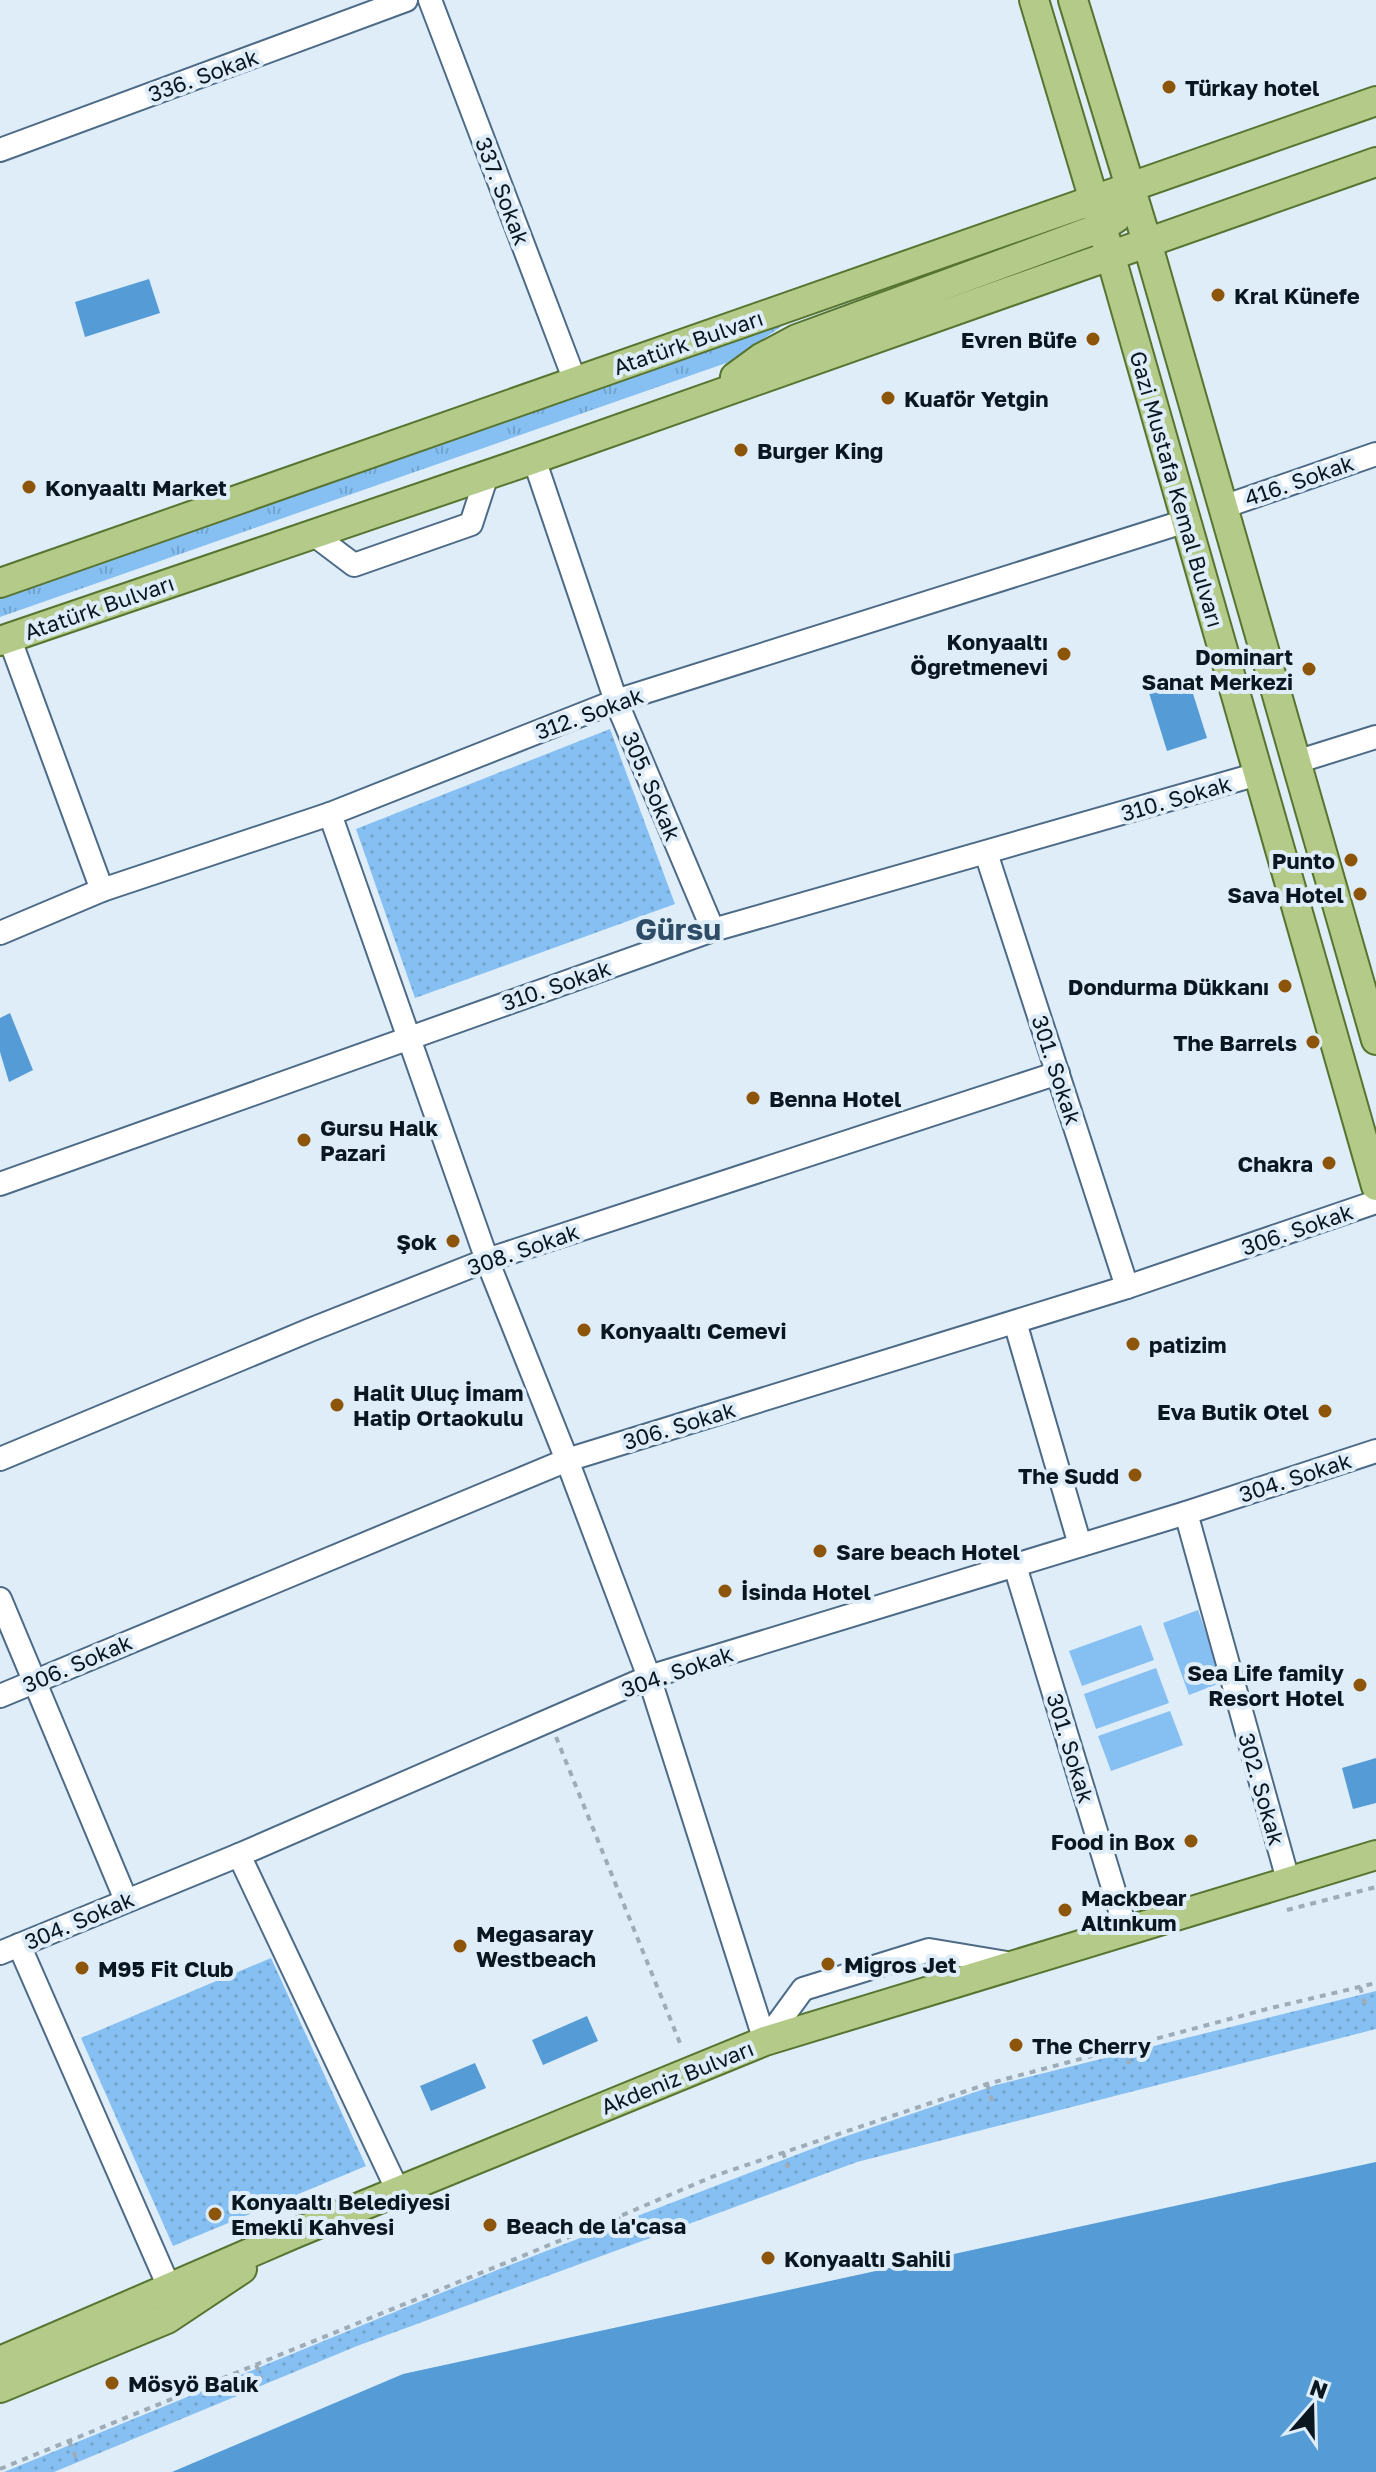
<svg xmlns="http://www.w3.org/2000/svg" width="1376" height="2472" viewBox="0 0 1376 2472" font-family="'Golos Text',sans-serif">
<defs>
<pattern id="grass-tufts" width="24" height="20" patternUnits="userSpaceOnUse" patternTransform="scale(2)"><rect width="24" height="20" fill="#86c0f3"/><path d="M3 7l-1-3M5 7V3M7 7l1-3M15 17l-1-3M17 17v-4M19 17l1-3" fill="none" stroke="#72a4d0"/></pattern>
<pattern id="park-dots" width="8" height="8" patternUnits="userSpaceOnUse" patternTransform="scale(2)"><rect width="8" height="8" fill="#86c0f3"/><path d="M2 2h.1M6 6h.1" fill="none" stroke="#72a4d0" stroke-width="1.8" stroke-linecap="round"/></pattern>
</defs>
<rect width="100%" height="100%" fill="#dfedf9"/>
<!-- grass -->
<path fill="url(#grass-tufts)" d="M1045 232 786 323 732 361 0 617V596Z"/>
<!-- park -->
<g fill="url(#park-dots)">
<path d="M610 729 675 904 415 998 356 829Z"/>
<path d="M271 1958 366 2166 173 2246 81 2038Z"/>
<path d="M1376 1991V2029L857 2162 357 2346 54 2472H4L502 2268 835 2140 996 2085Z"/>
</g>
<!-- garden -->
<g fill="#86c0f3">
<path d="M1198 1610 1223 1682 1189 1695 1163 1623Z"/>
<path d="M1141 1625 1154 1660 1082 1686 1069 1651Z"/>
<path d="M1156 1668 1169 1703 1096 1729 1084 1694Z"/>
<path d="M1170 1711 1183 1745 1111 1771 1098 1736Z"/>
</g>
<!-- water -->
<g fill="#559cd7">
<path d="M149 279 160 313 85 337 75 302Z"/>
<path d="M1189 681 1207 738 1167 751 1149 693Z"/>
<path d="M10 1013 33 1070 9 1082 0 1052V1018Z"/>
<path d="M1376 1758V1803L1353 1809 1342 1768Z"/>
<path d="M587 2016 598 2041 543 2065 532 2040Z"/>
<path d="M475 2063 486 2088 431 2111 420 2086Z"/>
<path d="M1376 2162V2472H172L403 2374Z"/>
</g>
<g fill="none" stroke-linecap="round" stroke-linejoin="round">
<!-- minor casing -->
<g stroke="#4d6b86" stroke-width="26">
<g id="minor">
<path d="M430 0 575 381"/>
<path d="M0 150 406 0"/>
<path d="M534 459 616 701 713 930"/>
<path d="M1223 507 1376 454"/>
<path d="M313 534 354 565 471 524 487 475"/>
<path d="M9 637 102 890"/>
<path d="M1296 762 1376 737"/>
<path d="M330 814 487 1260 567 1460 649 1677 765 2041"/>
<path d="M986 853 1127 1287"/>
<path d="M0 933 102 890 330 814 616 701 1186 521"/>
<path d="M0 1184 713 930 1258 774"/>
<path d="M1015 1322 1080 1545"/>
<path d="M0 1459 310 1330 487 1260 1058 1073"/>
<path d="M1186 1513 1288 1880"/>
<path d="M1015 1566 1126 1930"/>
<path d="M0 1599 126 1900"/>
<path d="M0 1696 567 1460 1127 1287 1376 1202"/>
<path d="M239 1855 398 2191"/>
<path d="M19 1945 169 2287"/>
<path d="M0 1953 239 1855 649 1677 1186 1513 1376 1451"/>
<path d="M765 2041 803 1989 929 1950 1013 1964"/>
</g>
</g>
<!-- major casing -->
<g stroke="#577430" stroke-width="32">
<g id="major">
<path d="M1034 0 1110 254 1376 1186"/>
<path d="M1073 0 1147 242 1376 1040"/>
<path d="M735 377 761 358 797 339 1102 227 1116 218"/>
<path d="M0 583 1376 101"/>
<path d="M0 641 534 459 1376 162"/>
<path d="M0 2361 296 2233 765 2041 1376 1855"/>
<path d="M0 2388 167 2319 242 2269"/>
</g>
</g>
<!-- path -->
<g stroke="#9eacb7" stroke-width="4" stroke-dasharray="6 6" stroke-linecap="butt">
<path d="M556 1737 682 2048"/>
<path d="M1287 1910 1376 1887"/>
<path d="M1360 1987 1367 2010"/>
<path d="M1124 2048 1129 2064"/>
<path d="M987 2084 992 2101"/>
<path d="M783 2152 788 2168"/>
<path d="M618 2217 624 2232"/>
<path d="M256 2365 262 2378"/>
<path d="M69 2441 77 2460"/>
<path d="M0 2469 618 2217 714 2176 987 2084 1267 2009 1376 1983"/>
</g>
<!-- minor -->
<use href="#minor" stroke="#fff" stroke-width="22"/>
<!-- major -->
<use href="#major" stroke="#b3ca88" stroke-width="28"/>
</g>
<!-- markers -->
<g fill="#8d550a" stroke="#dfedf9" stroke-width="3">
<circle cx="1169" cy="87" r="8"/>
<circle cx="1218" cy="295" r="8"/>
<circle cx="1093" cy="339" r="8"/>
<circle cx="888" cy="398" r="8"/>
<circle cx="741" cy="450" r="8"/>
<circle cx="29" cy="487" r="8"/>
<circle cx="1064" cy="654" r="8"/>
<circle cx="1309" cy="669" r="8"/>
<circle cx="1351" cy="860" r="8"/>
<circle cx="1360" cy="894" r="8"/>
<circle cx="1285" cy="986" r="8"/>
<circle cx="1313" cy="1042" r="8"/>
<circle cx="753" cy="1098" r="8"/>
<circle cx="304" cy="1140" r="8"/>
<circle cx="1329" cy="1163" r="8"/>
<circle cx="453" cy="1241" r="8"/>
<circle cx="584" cy="1330" r="8"/>
<circle cx="1133" cy="1344" r="8"/>
<circle cx="337" cy="1405" r="8"/>
<circle cx="1325" cy="1411" r="8"/>
<circle cx="1135" cy="1475" r="8"/>
<circle cx="820" cy="1551" r="8"/>
<circle cx="725" cy="1591" r="8"/>
<circle cx="1360" cy="1685" r="8"/>
<circle cx="1191" cy="1841" r="8"/>
<circle cx="1065" cy="1910" r="8"/>
<circle cx="460" cy="1946" r="8"/>
<circle cx="828" cy="1964" r="8"/>
<circle cx="82" cy="1968" r="8"/>
<circle cx="1016" cy="2045" r="8"/>
<circle cx="215" cy="2214" r="8"/>
<circle cx="490" cy="2225" r="8"/>
<circle cx="768" cy="2258" r="8"/>
<circle cx="112" cy="2383" r="8"/>
</g>
<g text-anchor="middle" dominant-baseline="central" stroke-width="8" stroke-linejoin="round" paint-order="stroke">
<!-- street labels -->
<g font-size="22" fill="#0a1721" stroke="#dfedf9">
<text transform="translate(203 75) rotate(-20)">336. Sokak</text>
<text transform="translate(503 191) rotate(69)">337. Sokak</text>
<text transform="translate(688 342) rotate(-19)">Atatürk Bulvarı</text>
<text transform="translate(1299 480) rotate(-19)">416. Sokak</text>
<text transform="translate(1177 489) rotate(74)">Gazi Mustafa Kemal Bulvarı</text>
<text transform="translate(99 607) rotate(-19)">Atatürk Bulvarı</text>
<text transform="translate(589 713) rotate(-20)">312. Sokak</text>
<text transform="translate(652 786) rotate(67)">305. Sokak</text>
<text transform="translate(1176 798) rotate(-16)">310. Sokak</text>
<text transform="translate(556 985) rotate(-19)">310. Sokak</text>
<text transform="translate(1057 1070) rotate(72)">301. Sokak</text>
<text transform="translate(1297 1229) rotate(-19)">306. Sokak</text>
<text transform="translate(523 1249) rotate(-19)">308. Sokak</text>
<text transform="translate(679 1425) rotate(-17)">306. Sokak</text>
<text transform="translate(1295 1477) rotate(-18)">304. Sokak</text>
<text transform="translate(77 1663) rotate(-23)">306. Sokak</text>
<text transform="translate(677 1671) rotate(-19)">304. Sokak</text>
<text transform="translate(1071 1748) rotate(73)">301. Sokak</text>
<text transform="translate(1262 1789) rotate(74)">302. Sokak</text>
<text transform="translate(79 1920) rotate(-23)">304. Sokak</text>
<text transform="translate(677 2077) rotate(-22)">Akdeniz Bulvarı</text>
</g>
<!-- poi labels -->
<g font-size="22" font-weight="bold" fill="#0a1721" stroke="#dfedf9" text-anchor="start">
<text x="1185" y="87">Türkay hotel</text>
<text x="1234" y="295">Kral Künefe</text>
<text x="1077" y="339" text-anchor="end">Evren Büfe</text>
<text x="904" y="398">Kuaför Yetgin</text>
<text x="757" y="450">Burger King</text>
<text x="45" y="487">Konyaaltı Market</text>
<text x="1048" y="641" text-anchor="end">Konyaaltı<tspan x="1048" dy="25">Öğretmenevi</tspan></text>
<text x="1293" y="656" text-anchor="end">Dominart<tspan x="1293" dy="25">Sanat Merkezi</tspan></text>
<text x="1335" y="860" text-anchor="end">Punto</text>
<text x="1344" y="894" text-anchor="end">Sava Hotel</text>
<text x="1269" y="986" text-anchor="end">Dondurma Dükkanı</text>
<text x="1297" y="1042" text-anchor="end">The Barrels</text>
<text x="769" y="1098">Benna Hotel</text>
<text x="320" y="1127">Gursu Halk<tspan x="320" dy="25">Pazari</tspan></text>
<text x="1313" y="1163" text-anchor="end">Chakra</text>
<text x="437" y="1241" text-anchor="end">Şok</text>
<text x="600" y="1330">Konyaaltı Cemevi</text>
<text x="1149" y="1344">patizim</text>
<text x="353" y="1392">Halit Uluç İmam<tspan x="353" dy="25">Hatip Ortaokulu</tspan></text>
<text x="1309" y="1411" text-anchor="end">Eva Butik Otel</text>
<text x="1119" y="1475" text-anchor="end">The Sudd</text>
<text x="836" y="1551">Sare beach Hotel</text>
<text x="741" y="1591">İsinda Hotel</text>
<text x="1344" y="1672" text-anchor="end">Sea Life family<tspan x="1344" dy="25">Resort Hotel</tspan></text>
<text x="1175" y="1841" text-anchor="end">Food in Box</text>
<text x="1081" y="1897">Mackbear<tspan x="1081" dy="25">Altınkum</tspan></text>
<text x="476" y="1933">Megasaray<tspan x="476" dy="25">Westbeach</tspan></text>
<text x="844" y="1964">Migros Jet</text>
<text x="98" y="1968">M95 Fit Club</text>
<text x="1032" y="2045">The Cherry</text>
<text x="231" y="2201">Konyaaltı Belediyesi<tspan x="231" dy="25">Emekli Kahvesi</tspan></text>
<text x="506" y="2225">Beach de la'casa</text>
<text x="784" y="2258">Konyaaltı Sahili</text>
<text x="128" y="2383">Mösyö Balık</text>
</g>
<!-- district labels -->
<g font-size="30" font-weight="bold" fill="#2e4c65" stroke="#dfedf9">
<text x="678" y="929">Gürsu</text>
</g>
</g>
<!-- north arrow -->
<g transform="translate(1312 2408) rotate(20)" stroke="#dfedf9" stroke-width="6" paint-order="stroke">
<path d="M0-6L14 30L0 20L-14 30Z" fill="#0a1721"/>
<text y="-12" font-size="22" font-weight="bold" text-anchor="middle" fill="#0a1721">N</text>
</g>
</svg>
